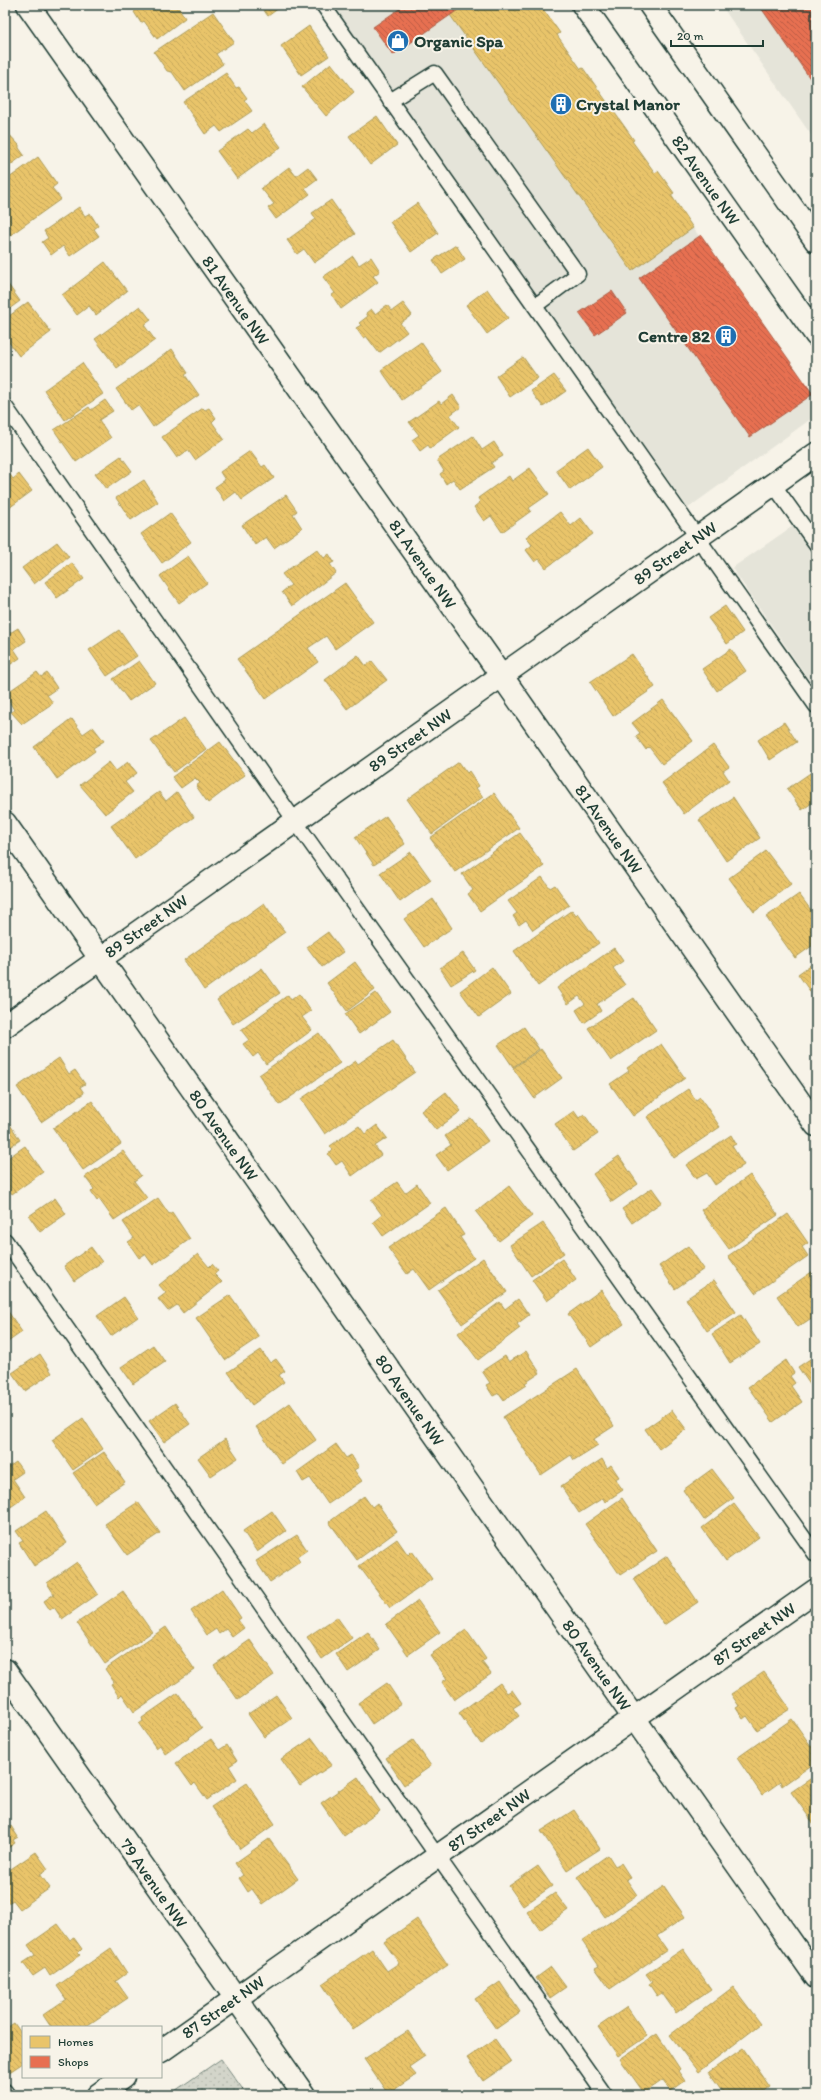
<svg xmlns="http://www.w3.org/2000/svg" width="821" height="2100" viewBox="0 0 821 2100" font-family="Itim,sans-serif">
<defs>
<pattern id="grass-dots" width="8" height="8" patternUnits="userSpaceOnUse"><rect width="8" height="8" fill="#d3d5ca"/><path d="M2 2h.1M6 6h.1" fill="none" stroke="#b5b8ae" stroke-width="1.8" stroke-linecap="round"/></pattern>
<pattern id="homes-back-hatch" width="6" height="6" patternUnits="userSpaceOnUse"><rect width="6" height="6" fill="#e9c46a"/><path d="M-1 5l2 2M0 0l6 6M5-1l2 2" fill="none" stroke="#c7a95c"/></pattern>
<pattern id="shops-back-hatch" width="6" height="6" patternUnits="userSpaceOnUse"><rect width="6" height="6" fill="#e76f51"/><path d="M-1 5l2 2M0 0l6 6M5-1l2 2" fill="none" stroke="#bb5c44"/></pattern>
</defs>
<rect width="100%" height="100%" fill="#f7f3e8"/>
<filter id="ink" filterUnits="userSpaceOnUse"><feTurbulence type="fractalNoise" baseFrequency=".025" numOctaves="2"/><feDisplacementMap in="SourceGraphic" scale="8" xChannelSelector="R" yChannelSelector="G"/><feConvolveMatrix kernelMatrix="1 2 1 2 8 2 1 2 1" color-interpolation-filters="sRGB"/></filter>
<g filter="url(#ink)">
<!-- built -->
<g fill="#e5e4d9">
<path d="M330 5H535L816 401 815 416 688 508Z"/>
<path d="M721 5H816V142Z"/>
<path d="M816 510V690L732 568Z"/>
</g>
<!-- grass -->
<path fill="url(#grass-dots)" stroke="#79897f" d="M221 2059 247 2095H169Z"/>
<!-- homes -->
<g fill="url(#homes-back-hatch)" stroke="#ac9c5a">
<path d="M143 5H183L179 8 185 18 157 39 144 21 141 23 134 12Z"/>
<path d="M260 5H283L268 16Z"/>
<path d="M465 5H536L538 7 540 5 560 33 557 35 581 69 583 68 634 140 632 141 655 173 658 171 674 193 671 195 693 228 632 271 450 15Z"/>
<path d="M213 12 234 42 216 54 223 64 185 91 172 72 167 71 154 52Z"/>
<path d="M309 26 329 56 301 75 281 46Z"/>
<path d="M331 63 354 92 326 116 302 87Z"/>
<path d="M226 73 236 88 239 87 247 98 244 100 252 111 221 132 216 126 205 134 183 102Z"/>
<path d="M377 116 397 145 370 165 349 136Z"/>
<path d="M264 124 281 147 237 179 217 151 248 129 252 133Z"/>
<path d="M5 130 19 145V148L24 155 5 169Z"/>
<path d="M38 157 57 184 52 188 61 199 5 239V181Z"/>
<path d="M289 167 296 176 308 167 317 179 305 188 310 194 276 219 268 208 274 204 261 188Z"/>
<path d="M331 200 355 234 314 263 304 249 297 254 287 240 316 219 312 213Z"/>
<path d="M417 203 438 233 411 252 390 222Z"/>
<path d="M79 207 85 216 90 213 98 226 94 229 99 236 70 256 63 246 51 255 42 242 48 238 44 231Z"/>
<path d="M456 245 465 259 442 274 433 260Z"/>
<path d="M353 256 359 265 371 257 380 271 373 276 378 282 341 309 332 295 335 293 323 277Z"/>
<path d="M105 262 127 291 96 315 89 306 77 315 62 295Z"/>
<path d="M7 283 20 301 5 312V285Z"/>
<path d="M487 289 508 318 487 334 466 305Z"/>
<path d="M28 302 51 332 19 356 5 337V319Z"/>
<path d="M403 303 412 315 400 323 407 332 379 353 366 336 363 338 356 328 361 325 359 323 368 316 366 313 371 309 375 314 387 305 392 311Z"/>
<path d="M140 306 151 320 144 325 155 340 117 368 95 339Z"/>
<path d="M421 342 442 372 402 400 381 370Z"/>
<path d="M172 349 188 373 185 375 199 395 153 427 138 405 131 410 116 389Z"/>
<path d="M523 357 538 378 510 397 496 376Z"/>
<path d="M82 363 103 394 65 420 44 390Z"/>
<path d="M554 375 566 391 543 407 531 391Z"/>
<path d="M453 395 461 407 450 415 459 427 430 448 428 445 420 451 412 440 419 435 409 422 439 401 441 404Z"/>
<path d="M105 400 113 411 99 420 111 438 76 462 54 430 89 407 91 410Z"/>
<path d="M203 408 205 410 209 408 216 418 212 422 224 439 195 460 188 450 177 458 162 437Z"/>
<path d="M473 436 482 450 494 442 503 456 491 463 494 467 460 489 453 479 446 484 440 474 444 471 437 460Z"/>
<path d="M588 447 602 467 570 490 556 470Z"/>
<path d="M250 451 262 467 265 465 274 478 242 500 236 492 224 501 215 487 225 480 220 472Z"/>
<path d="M121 456 132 471 106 489 95 474Z"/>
<path d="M5 468 13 479 19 474 32 491 5 511Z"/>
<path d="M530 468 549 494 529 508 531 511 502 532 491 516 484 521 474 507 480 502 478 498 509 476 512 481Z"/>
<path d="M144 480 158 502 131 520 116 498Z"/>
<path d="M286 495 297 511 293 514 302 528 274 548 266 537 255 545 242 525Z"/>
<path d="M560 512 571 526 581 518 593 534 546 568 539 559 535 562 526 550 532 545 526 537Z"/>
<path d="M170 513 191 542 162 563 141 534Z"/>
<path d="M57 542 69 557 34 584 22 568Z"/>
<path d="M317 549 324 558 329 554 334 562 330 564 336 573 292 606 282 592 291 585 282 574Z"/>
<path d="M188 556 207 583 179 603 160 576Z"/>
<path d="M72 563 84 579 57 598 45 582Z"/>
<path d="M345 583 373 622 335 649 326 636 308 648 318 662 266 699 237 659Z"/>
<path d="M725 606 743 632 727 644 708 618Z"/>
<path d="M18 628 26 641 14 649 20 658 5 668V636Z"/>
<path d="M119 630 137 656 107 676 89 650Z"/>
<path d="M731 649 746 671 717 691 702 669Z"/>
<path d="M632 654 655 687 613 716 590 682Z"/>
<path d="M358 655 366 666 372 661 387 680 347 709 325 680Z"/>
<path d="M139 661 155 683 129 701 113 679Z"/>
<path d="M37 672 41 677 47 673 57 688 47 695 53 703 22 724 11 712 14 710 5 694Z"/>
<path d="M663 700 693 741 662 764 649 747 646 750 636 736 640 733 632 723Z"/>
<path d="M184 718 206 749 174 772 151 741Z"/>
<path d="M72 719 83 734 93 727 104 741 93 748 95 751 57 779 34 747Z"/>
<path d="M784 722 797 742 770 760 758 740Z"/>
<path d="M220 742 245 775 208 803 196 786 200 783 195 778 181 788 172 777Z"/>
<path d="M713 745 729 767 723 771 729 780 684 814 662 783Z"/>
<path d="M109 762 116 771 128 762 137 773 125 782 133 792 105 814 80 785Z"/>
<path d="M459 762 467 773 469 771 479 786 476 788 483 797 432 834 407 799Z"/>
<path d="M816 769V800L802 810 787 789Z"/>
<path d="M159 792 166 801 177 792 194 817 135 859 111 826Z"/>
<path d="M494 793 519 828 455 872 430 838Z"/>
<path d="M733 797 760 838 726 861 699 820Z"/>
<path d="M386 816 405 844 374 865 355 837Z"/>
<path d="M520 833 544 866 480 911 468 894 473 890 462 874Z"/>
<path d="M766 851 791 884 754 912 729 878Z"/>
<path d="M411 852 431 880 400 902 380 873Z"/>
<path d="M542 877 550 888 555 885 569 905 533 930 526 920 519 925 513 916 517 913 508 901Z"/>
<path d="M799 894 816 917V943L795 958 766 917Z"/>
<path d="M433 899 452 928 424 947 404 919Z"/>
<path d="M264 903 285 932 204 990 184 960Z"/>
<path d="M572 910 576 916 578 914 599 943 538 986 514 951Z"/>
<path d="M328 932 343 952 322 967 307 947Z"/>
<path d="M614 948 623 961 613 968 625 985 597 1004 601 1011 584 1023 576 1010 585 1004 579 996 568 1004 557 988Z"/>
<path d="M463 953 475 970 451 985 440 968Z"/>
<path d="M816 961V1000L798 974Z"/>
<path d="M355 962 375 990 347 1011 327 983Z"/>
<path d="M492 967 511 994 479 1017 460 991Z"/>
<path d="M262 968 280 993 233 1024 217 1000Z"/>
<path d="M376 993 390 1012 359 1034 345 1014Z"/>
<path d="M299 994 311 1011 302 1017 312 1030 266 1064 258 1053 253 1057 243 1044 249 1040 241 1030 288 995 291 1000Z"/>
<path d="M634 998 656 1030 611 1061 588 1028Z"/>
<path d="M524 1027 539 1049 513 1067 498 1045Z"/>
<path d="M319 1033 340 1063 279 1105 259 1075Z"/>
<path d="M393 1040 415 1072 325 1134 301 1099 356 1061 358 1064Z"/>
<path d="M661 1044 685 1078 633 1116 610 1084 629 1071 627 1068Z"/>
<path d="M541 1049 562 1078 534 1098 513 1068Z"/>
<path d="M59 1058 69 1074 75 1070 85 1084 80 1087 84 1093 41 1122 17 1087Z"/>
<path d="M688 1089 696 1100 700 1097 720 1127 674 1158 647 1117Z"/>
<path d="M446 1092 461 1111 436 1130 421 1111Z"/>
<path d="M92 1101 121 1144 83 1170 53 1128Z"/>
<path d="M574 1111 579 1118 584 1114 598 1134 573 1151 555 1124Z"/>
<path d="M471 1118 488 1141 447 1170 436 1155 451 1145 445 1136Z"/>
<path d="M7 1120 20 1140 5 1150V1121Z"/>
<path d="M377 1125 387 1138 375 1146 381 1155 352 1176 342 1161 336 1165 328 1154 333 1150 330 1146 359 1126 365 1134Z"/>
<path d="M731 1135 736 1144 732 1146 744 1165 715 1185 707 1173 696 1179 686 1165Z"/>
<path d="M25 1146 43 1172 12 1194 5 1183V1160Z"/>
<path d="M123 1151 141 1176 134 1181 147 1198 114 1220 99 1199 97 1201 91 1192 94 1189 85 1177Z"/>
<path d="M619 1156 638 1184 612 1202 593 1174Z"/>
<path d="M750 1175 778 1215 729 1249 701 1210Z"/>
<path d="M397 1182 405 1193 417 1184 430 1203 383 1236 373 1222 382 1215 371 1200Z"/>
<path d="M509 1186 532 1216 499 1241 476 1212Z"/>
<path d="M652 1188 662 1202 632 1223 622 1209Z"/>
<path d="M55 1198 66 1214 40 1232 29 1216Z"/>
<path d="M158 1198 169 1214 172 1212 190 1239 153 1265 145 1254 139 1258 128 1242 134 1238 123 1222Z"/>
<path d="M446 1208 464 1235 460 1237 474 1258 429 1290 414 1269 407 1274 388 1248Z"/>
<path d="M788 1214 808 1243 802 1247 808 1256 755 1293 728 1256Z"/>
<path d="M543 1223 564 1253 531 1276 510 1245Z"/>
<path d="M688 1246 704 1269 675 1289 659 1266Z"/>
<path d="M91 1247 102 1262 74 1281 64 1266Z"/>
<path d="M198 1254 209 1267 212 1264 218 1271 214 1274 222 1282 183 1313 177 1305 168 1311 158 1299 166 1293 159 1285Z"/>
<path d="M483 1258 507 1292 462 1324 438 1290Z"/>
<path d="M562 1259 576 1280 547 1301 532 1280Z"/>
<path d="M816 1269V1315L798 1327 777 1296Z"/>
<path d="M714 1280 736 1312 707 1331 686 1299Z"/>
<path d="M601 1290 624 1324 591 1347 568 1314Z"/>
<path d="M230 1295 259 1337 225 1360 196 1318Z"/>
<path d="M124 1297 138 1317 111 1336 97 1316Z"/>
<path d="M518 1299 529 1315 517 1324 520 1328 478 1360 458 1333 500 1302 505 1309Z"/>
<path d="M5 1307 22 1332 5 1344Z"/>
<path d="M741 1315 760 1344 730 1363 712 1334Z"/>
<path d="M153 1345 165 1362 133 1384 121 1367Z"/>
<path d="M261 1350 270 1363 276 1359 285 1371 279 1375 284 1382 252 1405 228 1372Z"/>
<path d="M526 1351 540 1373 525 1383 527 1385 504 1400 499 1393 493 1396 486 1385 490 1383 482 1371 505 1356 509 1362Z"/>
<path d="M40 1354 52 1373 25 1391 12 1373Z"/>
<path d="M816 1355V1387L813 1389 798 1367Z"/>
<path d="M786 1360 794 1373 790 1376 795 1383 791 1386 802 1402 773 1422 748 1387Z"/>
<path d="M577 1369 614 1426 594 1439 598 1445 574 1460 571 1455 541 1475 503 1417Z"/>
<path d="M175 1403 190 1424 164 1442 149 1421Z"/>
<path d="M290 1403 316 1440 282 1464 256 1427Z"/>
<path d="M672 1410 686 1429 659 1449 645 1429Z"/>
<path d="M83 1418 103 1449 73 1470 52 1440Z"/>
<path d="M225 1439 238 1458 211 1476 198 1458Z"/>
<path d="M336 1444 346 1458 351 1455 359 1467 354 1470 362 1481 328 1504 310 1478 303 1482 297 1472Z"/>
<path d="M104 1452 125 1482 94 1503 73 1473Z"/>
<path d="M602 1459 607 1468 611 1465 619 1477 615 1479 623 1490 605 1502 603 1498 579 1513 561 1486Z"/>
<path d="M16 1462 23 1472 13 1479 25 1497 5 1511V1467L6 1469Z"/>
<path d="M712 1469 734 1498 704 1520 683 1490Z"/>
<path d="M364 1496 372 1507 377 1503 397 1531 357 1560 329 1522Z"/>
<path d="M622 1498 657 1551 620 1575 585 1524Z"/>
<path d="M138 1502 160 1533 127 1555 105 1524Z"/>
<path d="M734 1504 759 1537 726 1561 702 1528Z"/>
<path d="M46 1511 67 1543 34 1566 19 1543 23 1541 16 1531Z"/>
<path d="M272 1511 286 1531 257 1552 243 1531Z"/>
<path d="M297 1535 307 1550 297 1557 300 1562 270 1582 256 1561Z"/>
<path d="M397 1539 408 1555 412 1551 432 1579 390 1608 359 1566Z"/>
<path d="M667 1556 698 1602 664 1625 633 1579Z"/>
<path d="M77 1562 98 1594 62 1619 54 1607 50 1610 44 1601 54 1594 47 1583Z"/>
<path d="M222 1589 241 1618 238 1620 244 1628 232 1637 226 1629 219 1634 216 1629 207 1635 191 1611Z"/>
<path d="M123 1591 152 1632 105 1664 77 1623Z"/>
<path d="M418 1601 440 1632 408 1655 386 1624Z"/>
<path d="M337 1617 352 1638 322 1659 307 1637Z"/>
<path d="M166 1627 195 1670 134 1712 122 1694 119 1697 111 1684 114 1682 105 1669Z"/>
<path d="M466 1630 486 1659 482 1662 491 1674 454 1700 442 1682 447 1679 430 1655Z"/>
<path d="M368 1632 380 1650 348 1672 336 1654Z"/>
<path d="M250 1640 274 1675 238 1700 214 1665Z"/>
<path d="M764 1672 790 1709 757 1730 747 1716 743 1719 736 1708 739 1706 731 1694Z"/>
<path d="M387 1683 401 1704 372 1724 358 1703Z"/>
<path d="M500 1683 507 1693 512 1690 521 1703 513 1708 519 1716 481 1744 459 1713Z"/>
<path d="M178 1693 202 1728 165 1754 160 1745 156 1748 139 1724 143 1721 142 1718Z"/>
<path d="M276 1695 292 1718 264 1737 248 1714Z"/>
<path d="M792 1719 811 1746 816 1742V1762L782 1786 780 1782 762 1795 737 1758Z"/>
<path d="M312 1738 332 1765 300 1786 281 1759Z"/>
<path d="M211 1739 219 1750 227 1745 237 1761 229 1766 237 1779 207 1800 195 1783 192 1786 176 1763Z"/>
<path d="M413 1740 431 1766 404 1785 386 1758Z"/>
<path d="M816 1775V1827L791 1792Z"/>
<path d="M358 1777 380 1811 344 1836 321 1803Z"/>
<path d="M247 1783 275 1824 240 1849 211 1807Z"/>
<path d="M574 1810 600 1849 567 1870 541 1831Z"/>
<path d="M11 1826 18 1837 13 1840 15 1843 5 1850V1830Z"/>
<path d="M269 1839 298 1879 263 1904 252 1889 248 1892 239 1878 243 1875 235 1863Z"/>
<path d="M36 1852 48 1869 40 1874 50 1888 20 1909 13 1900 5 1905V1873Z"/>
<path d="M608 1855 615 1866 621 1863 630 1877 626 1879 637 1895 605 1917 577 1877Z"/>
<path d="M538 1866 552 1886 523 1906 509 1886Z"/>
<path d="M664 1886 685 1917 657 1936 667 1950 610 1989 595 1968 599 1966 582 1941Z"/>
<path d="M555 1893 568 1910 540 1930 527 1912Z"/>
<path d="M417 1919 448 1965 353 2030 322 1984 372 1949 387 1971 399 1963 384 1942Z"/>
<path d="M58 1924 70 1940 74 1938 82 1949 78 1953 80 1955 50 1976 45 1968 33 1976 23 1963 35 1955 28 1945Z"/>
<path d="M111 1948 127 1973 116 1981 128 1998 85 2027H51L43 2015 66 1999 57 1986Z"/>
<path d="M683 1949 711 1989 676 2013 662 1993 657 1996 649 1984 652 1982 646 1974Z"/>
<path d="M551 1967 566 1987 550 1998 536 1978Z"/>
<path d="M500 1982 520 2012 496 2029 475 1999Z"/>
<path d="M733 1987 761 2024 698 2072 670 2035Z"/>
<path d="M627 2007 647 2036 618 2056 598 2027Z"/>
<path d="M14 2023 23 2036V2063L5 2075V2029Z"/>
<path d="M408 2031 425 2056 409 2067 416 2075 388 2094 364 2059Z"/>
<path d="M657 2034 680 2069 678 2071 685 2081 671 2091 663 2080 644 2093 620 2059Z"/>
<path d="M495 2039 511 2062 483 2081 467 2058Z"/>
<path d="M743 2048 770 2087 759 2095H725L709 2072Z"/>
</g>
<!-- shops -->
<g fill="url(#shops-back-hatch)" stroke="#ab6048">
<path d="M405 5H465L393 55 373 27Z"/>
<path d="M759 5H816V87Z"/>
<path d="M701 235 813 394 750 437 639 278Z"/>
<path d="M612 291 627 313 595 335 579 313Z"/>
</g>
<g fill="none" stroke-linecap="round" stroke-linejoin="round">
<!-- service casing -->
<g stroke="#1f3d34" stroke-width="17">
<g id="service">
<path d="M323 5 816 706"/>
<path d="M390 101 435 73 578 274 535 306"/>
<path d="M5 406 295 821 816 1555"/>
<path d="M773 484 816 544"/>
<path d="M5 1240 605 2095"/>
<path d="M5 2091 8 2095"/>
</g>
</g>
<!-- minor casing -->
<g stroke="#1f3d34" stroke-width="25">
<g id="minor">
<path d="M28 5 487 655 816 1125"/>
<path d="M583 5 816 335"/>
<path d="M5 823 816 1977"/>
<path d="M5 1670 304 2095"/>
<path d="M161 2051 816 1590"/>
<path d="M98 2095 123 2077"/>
</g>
</g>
<!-- tertiary casing -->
<g stroke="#1f3d34" stroke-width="25">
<path id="tertiary" d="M5 1026 816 454"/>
</g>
<!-- secondary casing -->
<g stroke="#1f3d34" stroke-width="25">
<path id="secondary" d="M650 5 816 241"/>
</g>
<!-- service -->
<use href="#service" stroke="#f7f3e8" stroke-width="14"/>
<!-- minor -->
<use href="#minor" stroke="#f7f3e8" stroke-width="22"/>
<!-- tertiary -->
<use href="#tertiary" stroke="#f7f3e8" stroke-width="22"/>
<!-- secondary -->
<use href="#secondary" stroke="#f7f3e8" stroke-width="22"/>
</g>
</g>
<!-- icons -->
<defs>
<g id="shop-disc" transform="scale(1.15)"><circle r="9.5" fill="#1f6fb2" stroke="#f7f3e8"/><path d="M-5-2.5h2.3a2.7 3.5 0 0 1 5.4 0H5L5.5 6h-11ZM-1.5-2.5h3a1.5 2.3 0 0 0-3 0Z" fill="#fff"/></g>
<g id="building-disc" transform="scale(1.15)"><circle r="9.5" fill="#1f6fb2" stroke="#f7f3e8"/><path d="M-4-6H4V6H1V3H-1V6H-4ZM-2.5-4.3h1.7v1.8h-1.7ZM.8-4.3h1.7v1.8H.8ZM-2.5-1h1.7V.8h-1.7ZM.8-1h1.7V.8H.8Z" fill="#fff"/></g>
</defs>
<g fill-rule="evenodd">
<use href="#shop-disc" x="398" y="41"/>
<use href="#building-disc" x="561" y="104"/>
<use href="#building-disc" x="726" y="336"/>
</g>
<g text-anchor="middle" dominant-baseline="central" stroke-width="4" stroke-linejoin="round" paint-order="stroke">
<!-- poi labels -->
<g font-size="17" font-weight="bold" fill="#1f3d34" stroke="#f7f3e8" text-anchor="start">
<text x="414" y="41">Organic Spa</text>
<text x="576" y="104">Crystal Manor</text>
<text x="710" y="336" text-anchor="end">Centre 82</text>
</g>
<!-- street labels -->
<g font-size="17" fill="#1f3d34" stroke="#f7f3e8">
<text transform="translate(706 180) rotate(55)">82 Avenue NW</text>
<text transform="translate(236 300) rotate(55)">81 Avenue NW</text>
<text transform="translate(675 553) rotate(-35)">89 Street NW</text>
<text transform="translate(423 564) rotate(55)">81 Avenue NW</text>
<text transform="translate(410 740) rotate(-35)">89 Street NW</text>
<text transform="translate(609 829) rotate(55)">81 Avenue NW</text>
<text transform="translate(146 926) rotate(-35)">89 Street NW</text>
<text transform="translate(224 1135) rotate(55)">80 Avenue NW</text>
<text transform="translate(410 1400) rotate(55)">80 Avenue NW</text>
<text transform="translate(754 1634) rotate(-35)">87 Street NW</text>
<text transform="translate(597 1665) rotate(55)">80 Avenue NW</text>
<text transform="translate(489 1820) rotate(-35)">87 Street NW</text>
<text transform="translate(154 1883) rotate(55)">79 Avenue NW</text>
<text transform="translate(223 2007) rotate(-35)">87 Street NW</text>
</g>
</g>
<!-- margin -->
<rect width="821" height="2100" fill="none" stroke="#f7f3e8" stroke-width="20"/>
<rect x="10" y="10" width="801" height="2080" fill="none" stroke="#1f3d34" stroke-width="1.5" filter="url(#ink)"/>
<!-- legend -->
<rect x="22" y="2026" width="140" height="52" fill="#f7f3e8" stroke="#a1aaa0"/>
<rect x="30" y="2036" width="20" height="12" fill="#e9c46a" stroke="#a1aaa0"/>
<text x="58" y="2046" font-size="12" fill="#1f3d34">Homes</text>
<rect x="30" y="2056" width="20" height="12" fill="#e76f51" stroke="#a1aaa0"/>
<text x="58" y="2066" font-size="12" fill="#1f3d34">Shops</text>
<!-- scale -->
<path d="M671 40v6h92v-6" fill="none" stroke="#1f3d34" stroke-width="2"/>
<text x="677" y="40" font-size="12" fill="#1f3d34" stroke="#f7f3e8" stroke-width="3" paint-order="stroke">20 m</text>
</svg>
